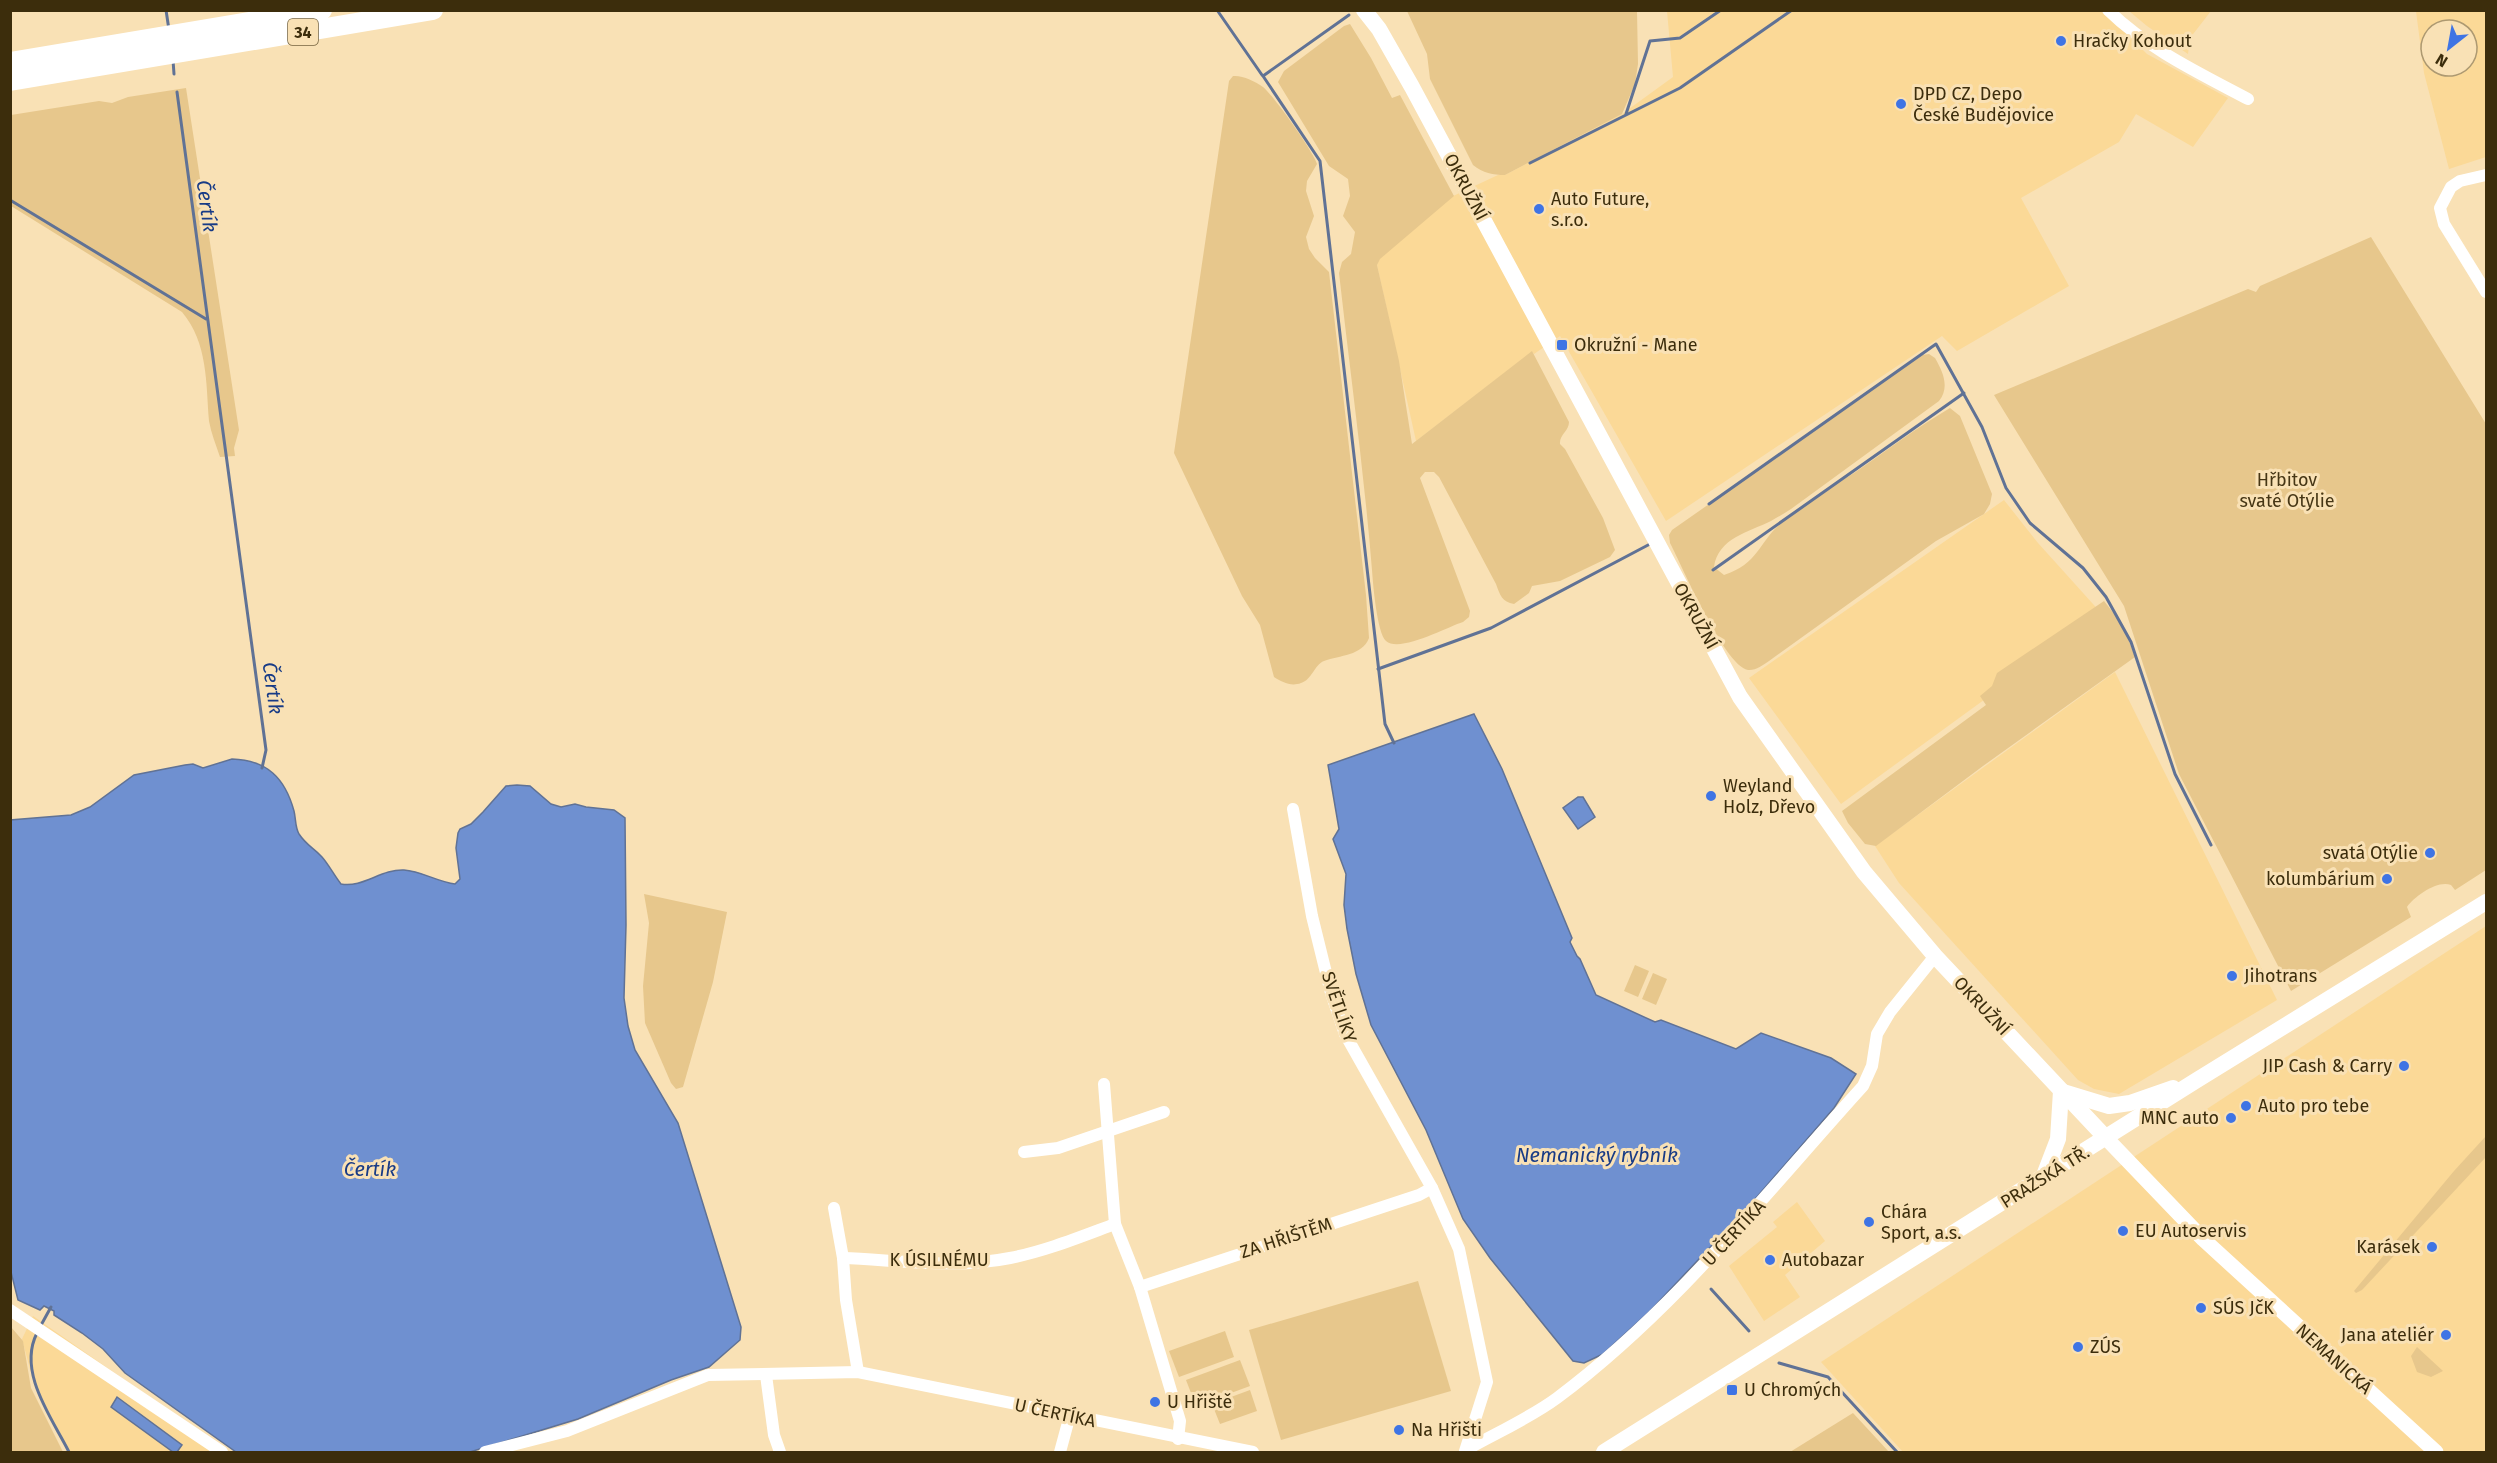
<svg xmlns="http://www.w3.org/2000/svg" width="2497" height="1463" viewBox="0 0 2497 1463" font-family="'Fira Sans',sans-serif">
<rect width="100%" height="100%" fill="#f9e1b5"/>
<!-- built -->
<g fill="#fbd997" fill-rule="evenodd">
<path d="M1667 11H2104L2147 54 2228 98 2193 147 2136 114 2119 142 2021 198 2069 286 1957 351 1942 336 1666 521 1560 336 1534 354 1532 352 1416 441 1377 265 1379 259 1451 197 1498 175H1505L1622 114 1673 77Z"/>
<path d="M2129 11H2211L2190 38 2188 54 2147 26Z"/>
<path d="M2416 11H2486V157L2449 169 2424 73ZM2431 30H2467V66H2431Z"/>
<path d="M2004 500 2038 543 2102 614 1841 804 1749 678Z"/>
<path d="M2115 672 2277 1000 2119 1094 2094 1089 2078 1080 1899 883 1875 846Z"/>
<path d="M2486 926V1452H1903L1821 1362Z"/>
<path d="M1797 1202 1825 1241 1785 1275 1800 1297 1764 1321 1729 1266 1777 1227 1773 1222Z"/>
<path d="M33 1316 228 1452H69L34 1384 22 1339Z"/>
</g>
<!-- green -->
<g fill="#e7c78c">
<path d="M1407 11H1637L1638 64 1635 84 1622 114 1505 175C1493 175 1483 173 1473 165L1430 79 1427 54Z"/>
<path d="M1350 24 1371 58 1392 98 1400 95 1454 196 1380 259 1377 265 1399 361 1412 444 1532 351 1569 422C1569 431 1559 435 1560 444L1565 449 1603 518 1615 550 1610 557 1560 581 1532 586 1529 593 1514 604C1502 602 1500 595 1496 584L1439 477 1434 472H1425L1420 478 1470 611 1469 617 1463 622C1447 627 1400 653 1386 641 1377 633 1373 584 1372 570 1364 471 1350 372 1339 273L1342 262 1351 254 1355 232 1343 216 1350 196 1348 179 1329 166 1278 82 1284 71 1344 26Z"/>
<path d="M1233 76C1242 75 1255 81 1263 87 1273 95 1313 151 1317 164L1307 181 1306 191 1314 216 1306 237 1309 249 1315 258 1329 272 1366 595 1369 638C1362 656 1340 655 1324 661 1314 665 1312 680 1301 683 1291 687 1282 682 1274 677L1260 625 1242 596 1174 453 1229 81Z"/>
<path d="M186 88 239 430 234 448 235 456 220 457C216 445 211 433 209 421 206 383 208 343 182 312L11 206V115L99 101 112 103 128 97Z"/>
<path d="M2371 237 2486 424V870L2455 890 2451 885C2437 880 2415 896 2407 907L2411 917 2291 991 2179 774 2124 606 1994 395 2248 289 2256 292 2260 286Z"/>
<path d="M1929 354 1935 358C1943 372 1950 387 1939 401L1791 509C1785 513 1778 517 1771 521 1749 532 1718 538 1714 567L1724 575C1759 563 1758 543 1781 523 1803 503 1829 489 1854 473 1886 451 1916 428 1950 408L1960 416 1992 494 1990 504 1984 514 1936 541 1769 661C1763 665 1755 671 1748 670 1724 665 1683 568 1670 543L1669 535 1672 530 1922 355Z"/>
<path d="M2104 601 2123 625 2135 657 1983 766 1876 846 1865 844 1848 823 1842 811 1986 705 1980 696 1992 686 1997 673Z"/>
<path d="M644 894 727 912 713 982 683 1087 676 1089 671 1083 645 1023 643 986 649 923Z"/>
<path d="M1635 965 1649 971 1638 997 1624 991Z"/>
<path d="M1653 973 1667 979 1656 1005 1642 999Z"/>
<path d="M2486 1136V1157L2362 1290 2356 1293 2354 1291 2454 1171Z"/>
<path d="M1418 1281 1451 1391 1281 1440 1249 1330Z"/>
<path d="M11 1327 23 1341 31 1388 63 1452H11Z"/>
<path d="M1225 1331 1234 1357 1179 1377 1169 1351Z"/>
<path d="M2417 1347 2443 1371 2431 1377 2417 1372 2411 1356Z"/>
<path d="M1240 1360 1250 1386 1196 1406 1186 1380Z"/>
<path d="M1250 1390 1257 1411 1220 1424 1212 1404Z"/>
<path d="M1853 1413 1889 1452H1790Z"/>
</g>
<!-- water -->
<g fill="#6f90d0" stroke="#607295" stroke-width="1.5">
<path d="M1474 714 1502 769 1572 938 1570 942 1577 956 1580 959 1596 995 1655 1022 1661 1020 1736 1049 1761 1033 1831 1058 1856 1074 1834 1108 1749 1206 1650 1311 1603 1354 1584 1363 1573 1361 1490 1258 1463 1219 1426 1130 1371 1025 1356 974 1347 929 1344 905 1346 874 1333 839 1339 829 1328 765Z"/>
<path d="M232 759C267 760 285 778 294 811 296 819 295 827 299 834 307 846 313 847 322 857 329 865 334 875 341 884 363 888 381 869 404 870 421 871 438 882 455 884L460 879 456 848 458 833 460 829 471 824 483 812 506 786 517 785 530 786 551 804 561 807 575 804 586 807 614 810 625 818 626 925 624 998 628 1026 635 1050 678 1123 741 1327 740 1340 709 1367 671 1380 578 1419 470 1452H236L125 1373 103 1349 82 1333 54 1315V1311L44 1306 40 1310 18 1300 10 1268V820L71 815 90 807 134 775 185 765 193 764 203 768Z"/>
<path d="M1578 797H1583L1595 817 1578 829 1563 808Z"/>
<path d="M117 1397 182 1445 177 1452H173L111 1407Z"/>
</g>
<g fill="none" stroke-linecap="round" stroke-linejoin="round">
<!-- stream -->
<g stroke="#607295" stroke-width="3">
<path d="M166 10 169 30"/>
<path d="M1217 10 1262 75"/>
<path d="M1349 15 1263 76 1320 161 1385 724 1394 743"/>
<path d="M173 60 174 74"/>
<path d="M177 92 266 750 262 768"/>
<path d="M1626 114 1650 41 1680 38 1721 10"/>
<path d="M1530 163 1680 88 1792 10"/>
<path d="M10 200 206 319"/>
<path d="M1709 504 1936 344 1982 427 2006 488 2030 523 2083 568 2106 597 2131 642 2175 774 2211 845"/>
<path d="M1713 570 1964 393"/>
<path d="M1378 669 1491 628 1650 544"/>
<path d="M1711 1289 1749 1331"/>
<path d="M40 1327 51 1307"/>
<path d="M37 1333C17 1372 52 1418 69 1452"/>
<path d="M1779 1363 1828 1377 1897 1452"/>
</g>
<!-- minor -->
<g stroke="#fff" stroke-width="12">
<path d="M2108 10C2148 49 2199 73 2248 99"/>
<path d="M2486 175 2460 181 2451 187 2440 208 2444 224 2486 292"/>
<path d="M1293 809 1312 916 1331 993 1345 1034 1432 1188 1459 1249 1487 1382 1465 1451"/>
<path d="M1104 1084 1115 1224 1140 1287 1180 1421 1178 1439"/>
<path d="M1024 1152 1058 1148 1164 1112"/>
<path d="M834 1208 843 1258 846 1300 858 1372"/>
<path d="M843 1258C897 1260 956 1269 1010 1258 1046 1251 1080 1237 1115 1224"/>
<path d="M1140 1287 1419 1195 1432 1188"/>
<path d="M10 1310 222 1452"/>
<path d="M766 1375 774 1435 780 1452"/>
<path d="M1466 1450C1496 1433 1530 1418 1557 1398 1675 1310 1765 1194 1863 1086L1872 1066 1877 1034 1890 1012 1935 956"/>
<path d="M485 1452 567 1431 708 1375 858 1372 1253 1452"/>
<path d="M1060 1452 1070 1415"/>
</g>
<!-- tertiary -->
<path stroke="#fff" stroke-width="15" d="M2106 1138 2203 1239 2436 1452"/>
<!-- secondary -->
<g stroke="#fff" stroke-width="16">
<path d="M1364 10 1379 29 1412 87 1740 697 1864 872 1935 956 2106 1138"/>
<path d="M2063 1092 2109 1106 2130 1103 2173 1088"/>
<path d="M2043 1178 2058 1139 2061 1091"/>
<path d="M1604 1452 2197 1080 2486 902"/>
</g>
<!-- trunk -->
<g stroke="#fff" stroke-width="20">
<path d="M10 62 322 10"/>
<path d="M10 81 433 10"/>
</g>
</g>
<!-- markers -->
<g fill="#3f74e4" stroke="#f9e1b5" stroke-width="2">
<circle cx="2061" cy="41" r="6"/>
<circle cx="1901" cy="104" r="6"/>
<circle cx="1539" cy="209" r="6"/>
<rect x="1556" y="339" width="12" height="12" rx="3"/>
<circle cx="1711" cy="796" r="6"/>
<circle cx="2430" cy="853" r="6"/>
<circle cx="2387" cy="879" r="6"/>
<circle cx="2232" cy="976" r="6"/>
<circle cx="2404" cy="1066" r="6"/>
<circle cx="2246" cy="1106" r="6"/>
<circle cx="2231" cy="1118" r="6"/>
<circle cx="1869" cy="1222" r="6"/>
<circle cx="2123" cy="1231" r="6"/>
<circle cx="2432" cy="1247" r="6"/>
<circle cx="1770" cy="1260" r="6"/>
<circle cx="2201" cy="1308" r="6"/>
<circle cx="2446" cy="1335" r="6"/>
<circle cx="2078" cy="1347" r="6"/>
<rect x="1726" y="1384" width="12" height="12" rx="3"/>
<circle cx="1155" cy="1402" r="6"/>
<circle cx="1399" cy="1430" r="6"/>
</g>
<g text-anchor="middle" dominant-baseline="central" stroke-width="6" stroke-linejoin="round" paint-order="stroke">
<!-- shield labels -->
<rect fill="#f9e1b5" stroke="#75633f" stroke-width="1.5" x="288" y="19" width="30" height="26" rx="4.5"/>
<g font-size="16" font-weight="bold" fill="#3c2d0c">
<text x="303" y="32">34</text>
</g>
<!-- poi labels -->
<g font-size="18" fill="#3c2d0c" stroke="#f9e1b5" text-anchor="start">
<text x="2073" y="41">Hračky Kohout</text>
<text x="1913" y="94">DPD CZ, Depo<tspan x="1913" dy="21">České Budějovice</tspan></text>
<text x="1551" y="199">Auto Future,<tspan x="1551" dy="21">s.r.o.</tspan></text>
<text x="1574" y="345">Okružní - Mane</text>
<text x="1723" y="786">Weyland<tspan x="1723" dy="21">Holz, Dřevo</tspan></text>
<text x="2418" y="853" text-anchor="end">svatá Otýlie</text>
<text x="2375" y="879" text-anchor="end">kolumbárium</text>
<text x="2244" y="976">Jihotrans</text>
<text x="2392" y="1066" text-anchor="end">JIP Cash &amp; Carry</text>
<text x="2258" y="1106">Auto pro tebe</text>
<text x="2219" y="1118" text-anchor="end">MNC auto</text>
<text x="1881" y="1212">Chára<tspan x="1881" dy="21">Sport, a.s.</tspan></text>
<text x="2135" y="1231">EU Autoservis</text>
<text x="2420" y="1247" text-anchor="end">Karásek</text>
<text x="1782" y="1260">Autobazar</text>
<text x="2213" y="1308">SÚS JčK</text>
<text x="2434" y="1335" text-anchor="end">Jana ateliér</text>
<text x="2090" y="1347">ZÚS</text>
<text x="1744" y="1390">U Chromých</text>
<text x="1167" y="1402">U Hřiště</text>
<text x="1411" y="1430">Na Hřišti</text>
</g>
<!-- street labels -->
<g font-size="18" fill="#3c2d0c" stroke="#f9e1b5">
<text transform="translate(1466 187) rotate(62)">OKRUŽNÍ</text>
<text transform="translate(1696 616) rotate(61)">OKRUŽNÍ</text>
<text transform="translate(1982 1006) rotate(47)">OKRUŽNÍ</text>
<text transform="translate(1339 1007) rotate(71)">SVĚTLÍKY</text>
<text transform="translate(2045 1177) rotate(-32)">PRAŽSKÁ TŘ.</text>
<text transform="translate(1734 1233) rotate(-47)">U ČERTÍKA</text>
<text transform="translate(1286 1238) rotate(-18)">ZA HŘIŠTĚM</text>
<text x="939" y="1260">K ÚSILNÉMU</text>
<text transform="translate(2334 1359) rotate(42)">NEMANICKÁ</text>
<text transform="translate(1055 1413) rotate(12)">U ČERTÍKA</text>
</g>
<!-- park labels -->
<g font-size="18" fill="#463615" stroke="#f9e1b5">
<text x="2287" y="480">Hřbitov<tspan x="2287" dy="21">svaté Otýlie</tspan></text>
</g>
<!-- water labels -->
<g font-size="20" font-style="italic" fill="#183b86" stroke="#f9e1b5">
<text transform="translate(207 206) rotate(82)">Čertík</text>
<text transform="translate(273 688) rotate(82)">Čertík</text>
<text x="1597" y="1155">Nemanický rybník</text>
<text x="370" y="1169">Čertík</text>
</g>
</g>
<!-- border -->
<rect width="2497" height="1463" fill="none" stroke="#3c2d0c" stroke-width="24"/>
<!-- north arrow -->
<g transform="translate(2449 48) rotate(211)"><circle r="28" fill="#f9e1b5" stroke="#ad9971" stroke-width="1.5"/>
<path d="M0-4.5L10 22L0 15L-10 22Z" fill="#3f74e4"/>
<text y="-9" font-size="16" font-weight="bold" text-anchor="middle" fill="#3c2d0c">N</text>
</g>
</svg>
